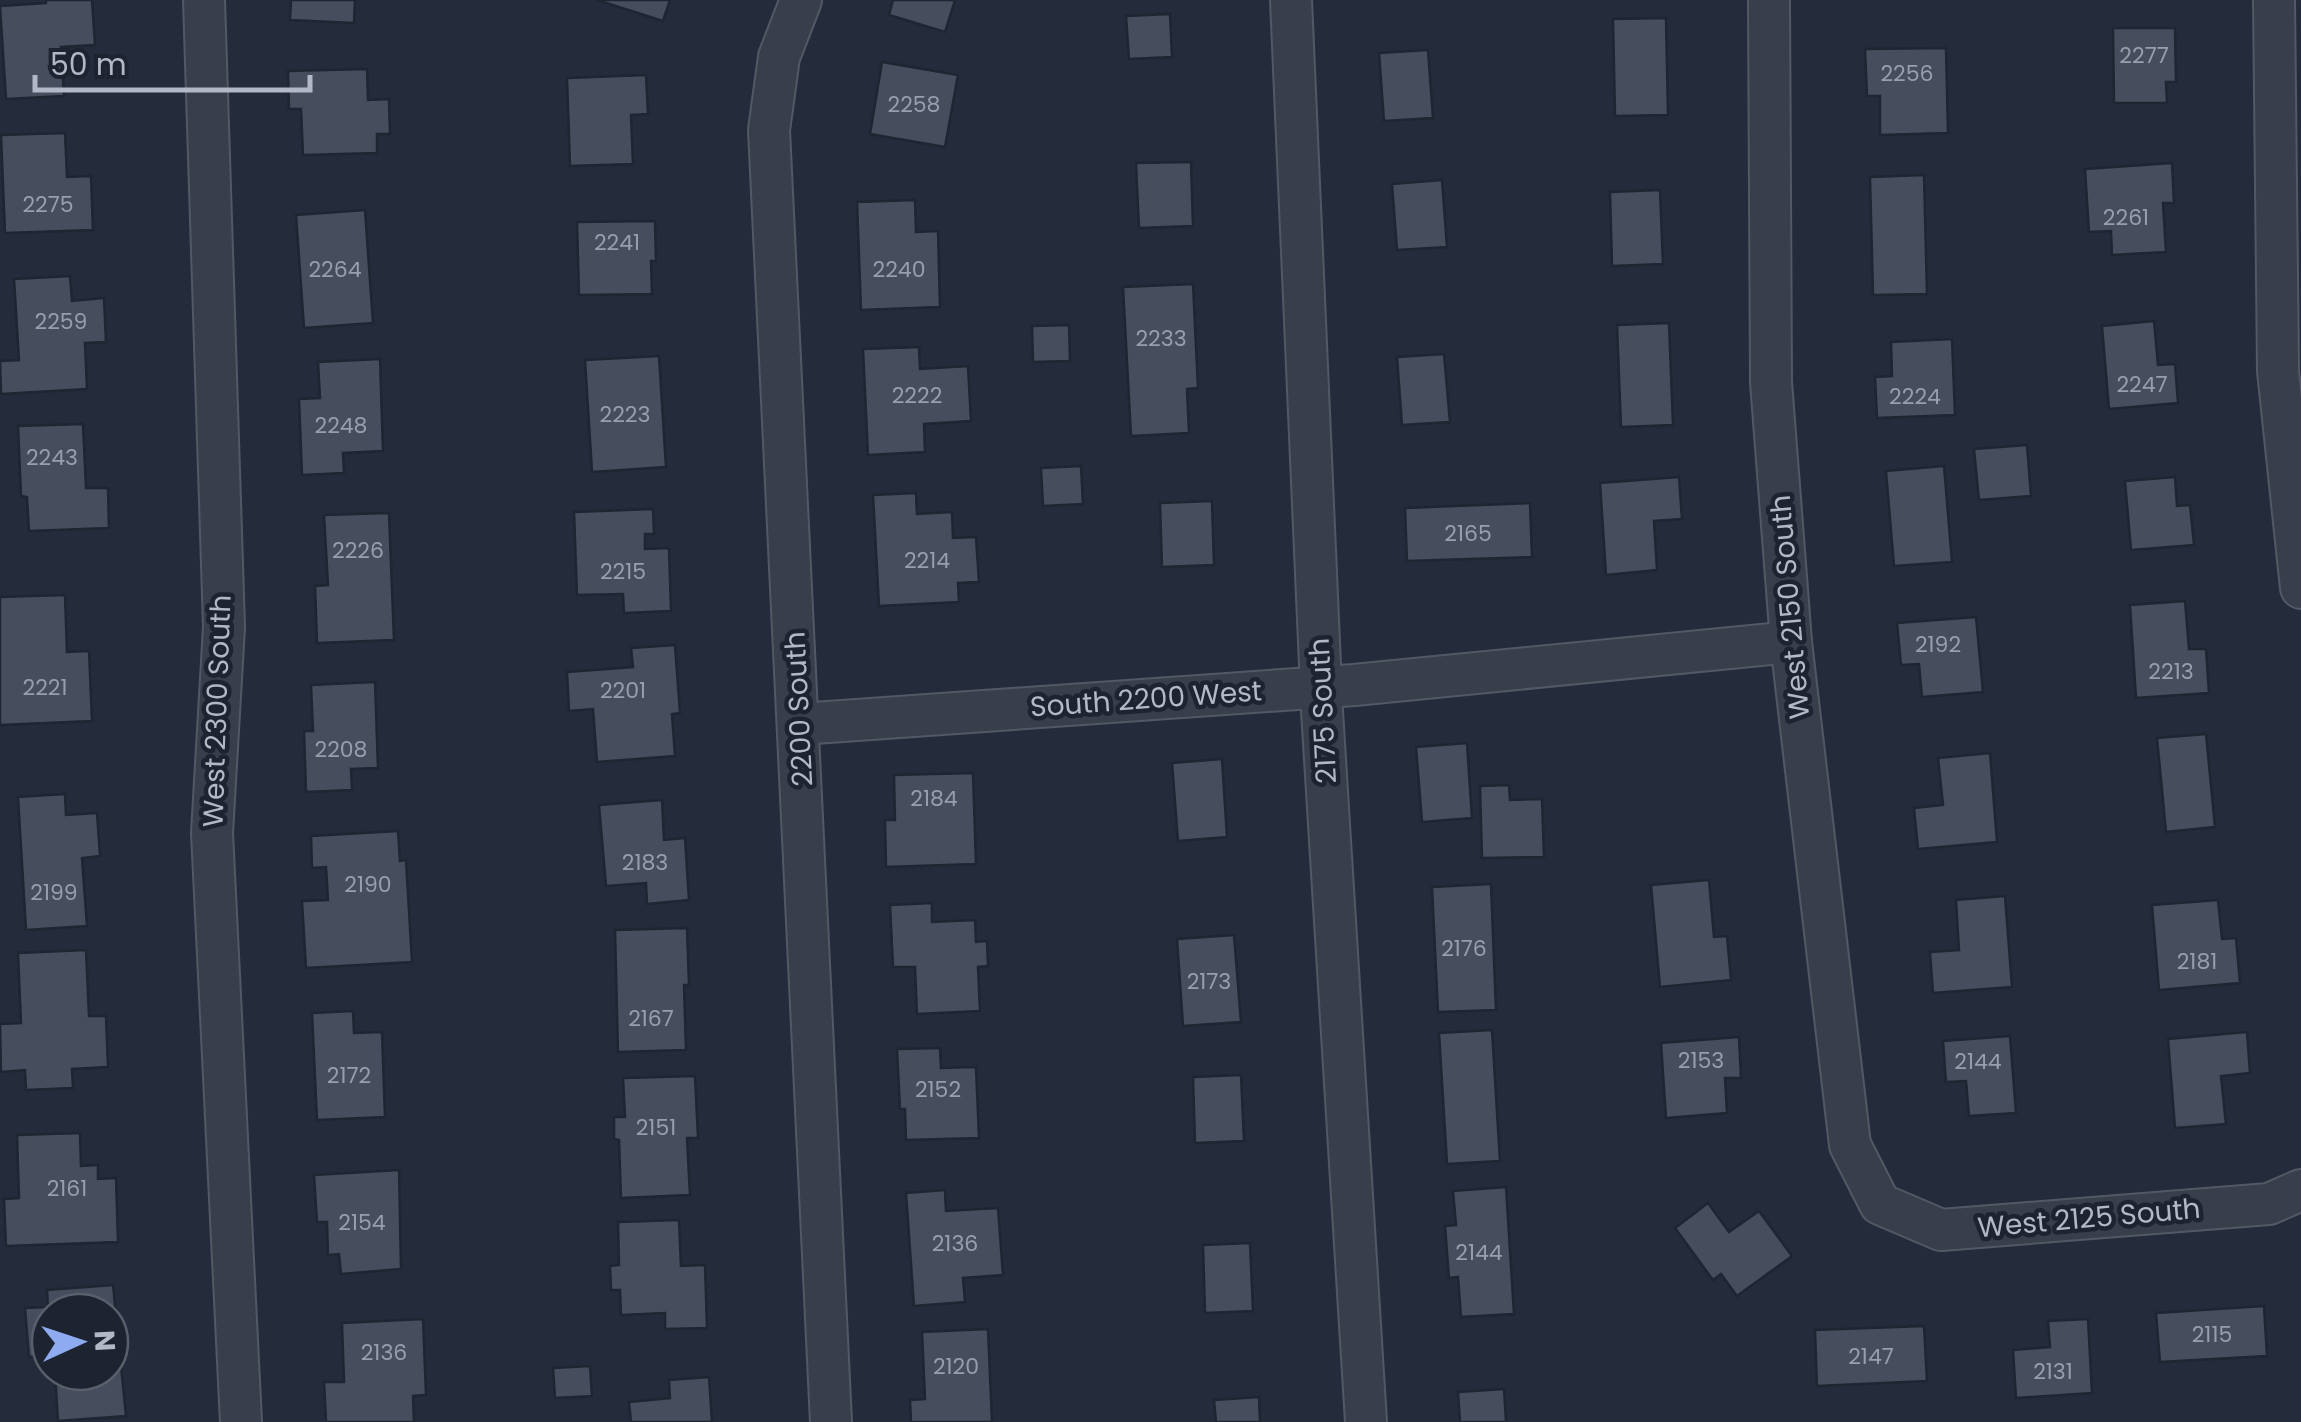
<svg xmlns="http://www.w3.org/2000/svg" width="2301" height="1422" viewBox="0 0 2301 1422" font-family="Poppins,sans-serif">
<rect width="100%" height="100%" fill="#242b3a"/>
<!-- building -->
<g fill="#464e5e" stroke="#1f2531" stroke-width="2.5">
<path d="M46 0H92L95 45 61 47 64 96 6 99 0 6 46 3Z"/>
<path d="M291 0H355L354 23 290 20Z"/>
<path d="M597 0H670L663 21Z"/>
<path d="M893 0H955L945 32 889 15Z"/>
<path d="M1170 14 1172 57 1129 59 1126 16Z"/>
<path d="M1666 18 1668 115 1615 116 1613 19Z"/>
<path d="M2113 28H2175L2176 82H2166L2167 103H2114Z"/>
<path d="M1946 48 1948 133 1880 135V96H1867L1865 49Z"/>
<path d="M1428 50 1433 118 1384 121 1379 53Z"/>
<path d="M882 62 958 75 945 147 870 134Z"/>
<path d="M367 69 368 100 389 99 390 134H377V153L303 155 301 109H289L288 71Z"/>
<path d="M646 75 648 114 631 115 633 164 570 166 567 78Z"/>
<path d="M65 133 67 177 91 176 93 230 5 233 1 135Z"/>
<path d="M1191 162 1193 226 1139 228 1136 163Z"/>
<path d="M2172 163 2174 203H2163L2166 252 2112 255 2111 231 2089 232 2085 169Z"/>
<path d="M1924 175 1927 294 1873 295 1870 177Z"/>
<path d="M1442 180 1447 247 1397 250 1392 184Z"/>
<path d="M1660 190 1663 264 1612 266 1610 192Z"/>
<path d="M915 200 916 232 938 231 940 307 861 310 857 202Z"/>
<path d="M365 210 373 323 304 328 296 215Z"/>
<path d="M655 221 656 261H651L652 294 579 295 577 222Z"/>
<path d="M70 276 72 301 104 298 106 342 85 343 87 389 1 394 0 361 19 360 14 279Z"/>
<path d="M1193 284 1198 388 1187 389 1189 433 1131 436 1123 287Z"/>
<path d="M2154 321 2158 365 2175 364 2178 403 2109 409 2102 326Z"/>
<path d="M1669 323 1673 425 1621 427 1617 325Z"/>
<path d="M1069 325 1070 361 1033 362 1032 326Z"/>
<path d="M1952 339 1955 415 1877 418 1875 377 1892 376 1891 342Z"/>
<path d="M919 347 920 369 968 366 971 421 924 424 925 452 868 455 863 349Z"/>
<path d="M1444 354 1450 422 1402 425 1397 357Z"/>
<path d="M659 356 666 467 592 472 585 360Z"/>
<path d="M380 359 383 451 343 453 344 473 302 475 299 399 320 398 318 362Z"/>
<path d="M83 424 86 488H108L109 528 29 531 27 497 21 496 18 426Z"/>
<path d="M2027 445 2031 496 1979 500 1974 449Z"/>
<path d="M1081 466 1083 504 1043 506 1041 468Z"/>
<path d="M1944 466 1952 562 1894 566 1886 471Z"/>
<path d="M1679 477 1682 519 1654 521 1657 570 1606 575 1600 483Z"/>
<path d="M2175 477 2177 506 2190 505 2194 545 2131 550 2125 481Z"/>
<path d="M916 493 917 514 952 512 953 538 976 537 979 582 958 583 959 602 879 606 873 495Z"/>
<path d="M1212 501 1214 565 1162 567 1160 503Z"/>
<path d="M1530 503 1532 557 1407 561 1405 508Z"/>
<path d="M653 509 654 534H645V549L669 548 671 611 624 613 623 594 577 595 574 512Z"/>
<path d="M389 513 394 640 317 643 315 586 328 585 324 515Z"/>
<path d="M65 595 67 652 89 651 92 721 0 725V597Z"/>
<path d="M2185 601 2189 649H2206L2209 693 2136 698 2130 605Z"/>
<path d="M1976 617 1983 692 1922 697 1919 664 1901 665 1897 623Z"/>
<path d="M675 645 680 713 672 714 675 756 597 762 593 709 569 711 567 672 633 667 631 648Z"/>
<path d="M375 682 378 768 351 769 352 790 306 792 304 731H313L311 685Z"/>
<path d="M2206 734 2215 827 2166 832 2157 738Z"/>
<path d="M1467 743 1472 818 1422 822 1416 747Z"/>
<path d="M1990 753 1997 842 1918 849 1914 808 1943 805 1938 758Z"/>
<path d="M1222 759 1227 837 1178 841 1172 763Z"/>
<path d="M973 773 976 864 886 867 885 820H895L894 775Z"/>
<path d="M1509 785 1510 800 1542 799 1544 857 1482 858 1480 786Z"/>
<path d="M65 794 66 815 97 813 100 856 82 858 87 926 26 930 18 797Z"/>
<path d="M662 800 664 840 685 838 689 900 647 904 646 883 606 886 599 805Z"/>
<path d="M398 831 400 861 406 860 412 962 306 968 302 901 328 900 326 867 312 868 311 836Z"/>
<path d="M1709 880 1714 937 1727 936 1731 980 1660 987 1651 885Z"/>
<path d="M1491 884 1496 1010 1438 1012 1432 887Z"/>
<path d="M2005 896 2012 987 1933 993 1930 952 1959 950 1956 900Z"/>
<path d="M2218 900 2222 939 2236 938 2240 983 2159 990 2152 905Z"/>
<path d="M932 903V922L975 920 976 942 987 941 988 966 978 967 980 1011 917 1014 915 967H893L890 905Z"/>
<path d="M687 928 689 985H684L686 1050 618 1052 615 930Z"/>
<path d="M1234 935 1241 1022 1183 1026 1177 939Z"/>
<path d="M86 950 89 1016H106L108 1067 72 1069 73 1088 26 1090 25 1070 1 1072 0 1024 21 1023 18 953Z"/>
<path d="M353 1011 354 1033 382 1032 385 1117 317 1120 312 1013Z"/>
<path d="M1492 1030 1500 1161 1447 1164 1439 1033Z"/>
<path d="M2247 1032 2250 1073 2221 1076 2226 1124 2175 1128 2168 1039Z"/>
<path d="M2010 1036 2016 1113 1969 1116 1966 1081 1946 1082 1943 1041Z"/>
<path d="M1739 1037 1741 1078H1725L1727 1113 1666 1118 1661 1043Z"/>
<path d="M940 1048 941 1068 976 1067 979 1138 906 1140 905 1109H900L897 1049Z"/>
<path d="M1241 1075 1244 1141 1195 1143 1193 1077Z"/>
<path d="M695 1076 698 1138H687L690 1195 621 1198 619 1140 614 1139V1117H625L623 1078Z"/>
<path d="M80 1133 81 1166 98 1165V1179L116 1178 118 1242 6 1246 4 1199 19 1198 17 1135Z"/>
<path d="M399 1170 401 1269 341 1274 339 1254 328 1255 327 1222H317L314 1175Z"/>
<path d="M1506 1187 1514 1314 1461 1317 1458 1277 1449 1278 1445 1226 1456 1225 1453 1191Z"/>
<path d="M945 1190 946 1211 998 1208 1003 1275 963 1278 965 1302 914 1306 906 1193Z"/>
<path d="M1708 1203 1729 1232 1759 1211 1792 1256 1737 1296 1721 1274 1713 1280 1675 1228Z"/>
<path d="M679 1220 681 1266 705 1265 707 1328 665 1329V1313L621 1315 620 1290H611L610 1266 619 1265 618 1222Z"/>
<path d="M1250 1243 1253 1311 1205 1313 1203 1245Z"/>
<path d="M113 1285 126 1416 58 1421 55 1372H110V1312H50V1356L29 1357 25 1308 48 1307 47 1290Z"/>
<path d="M2264 1306 2267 1356 2160 1362 2156 1313Z"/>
<path d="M423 1319 426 1395 413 1396 414 1422H326L324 1382H344L342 1323Z"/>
<path d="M2088 1319 2092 1393 2016 1398 2013 1350 2050 1347 2048 1321Z"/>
<path d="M1924 1326 1927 1381 1817 1386 1815 1330Z"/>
<path d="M988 1329 992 1422H911L910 1400 925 1399 922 1332Z"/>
<path d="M590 1366 592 1396 555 1398 553 1368Z"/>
<path d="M709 1377 712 1422H631L629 1402 670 1398 669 1380Z"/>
<path d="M1504 1389 1506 1422H1460L1458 1392Z"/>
<path d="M1259 1397 1260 1422H1216L1214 1400Z"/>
</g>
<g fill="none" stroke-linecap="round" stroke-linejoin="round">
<!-- minor casing -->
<g stroke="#535865" stroke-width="44">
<g id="minor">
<path d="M204 0 224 627 212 833 241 1422"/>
<path d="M801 0 779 57 769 130 831 1422"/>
<path d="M1291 0 1322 711 1366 1422"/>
<path d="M1769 0 1771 382 1791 642 1850 1145 1880 1204 1941 1230 2269 1204 2301 1190"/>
<path d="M2274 0 2278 371 2301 588"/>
<path d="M800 724 1354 685 1791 642"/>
</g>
</g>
<!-- minor -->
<use href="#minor" stroke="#383e4a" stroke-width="40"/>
</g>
<g text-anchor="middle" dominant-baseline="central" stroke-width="9" stroke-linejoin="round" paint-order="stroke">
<!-- number labels -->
<g font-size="22" fill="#989eac">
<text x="2144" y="55">2277</text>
<text x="1907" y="73">2256</text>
<text x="914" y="104">2258</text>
<text x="48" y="204">2275</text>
<text x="2126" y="217">2261</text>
<text x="617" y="242">2241</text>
<text x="335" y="269">2264</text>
<text x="899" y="269">2240</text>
<text x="61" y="321">2259</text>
<text x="1161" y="338">2233</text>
<text x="2142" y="384">2247</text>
<text x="917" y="395">2222</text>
<text x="1915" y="396">2224</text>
<text x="625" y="414">2223</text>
<text x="341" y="425">2248</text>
<text x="52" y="457">2243</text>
<text x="1468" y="533">2165</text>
<text x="358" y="550">2226</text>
<text x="927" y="560">2214</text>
<text x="623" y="571">2215</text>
<text x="1938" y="644">2192</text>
<text x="2171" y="671">2213</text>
<text x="45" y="687">2221</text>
<text x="623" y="690">2201</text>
<text x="341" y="749">2208</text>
<text x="934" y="798">2184</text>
<text x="645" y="862">2183</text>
<text x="368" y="884">2190</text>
<text x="54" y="892">2199</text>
<text x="1464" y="948">2176</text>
<text x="2197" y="961">2181</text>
<text x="1209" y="981">2173</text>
<text x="651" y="1018">2167</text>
<text x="1701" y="1060">2153</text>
<text x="1978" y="1061">2144</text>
<text x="349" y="1075">2172</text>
<text x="938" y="1089">2152</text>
<text x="656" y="1127">2151</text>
<text x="67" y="1188">2161</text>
<text x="362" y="1222">2154</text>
<text x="955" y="1243">2136</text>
<text x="1479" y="1252">2144</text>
<text x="2212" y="1334">2115</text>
<text x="384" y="1352">2136</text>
<text x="1871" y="1356">2147</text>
<text x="956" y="1366">2120</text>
<text x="2053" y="1371">2131</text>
</g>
<!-- street labels -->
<g font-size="28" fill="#b3b8c6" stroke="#1d232f">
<text transform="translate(1790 607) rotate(-95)">West 2150 South</text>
<text transform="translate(1146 699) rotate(-4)">South 2200 West</text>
<text transform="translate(799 709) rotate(-93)">2200 South</text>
<text transform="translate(217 711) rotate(-88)">West 2300 South</text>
<text transform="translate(1323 711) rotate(-93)">2175 South</text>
<text transform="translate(2089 1218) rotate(-5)">West 2125 South</text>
</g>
</g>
<!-- north arrow -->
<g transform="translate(80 1342) rotate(87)"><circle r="48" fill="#1d232f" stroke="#595f6b" stroke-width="2.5"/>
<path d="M0-8L18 38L0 25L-18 38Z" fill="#8eaaf0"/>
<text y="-15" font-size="28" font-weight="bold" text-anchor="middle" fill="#b3b8c6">N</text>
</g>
<!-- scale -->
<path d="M35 75v15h275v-15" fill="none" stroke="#b3b8c6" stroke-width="5"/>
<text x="50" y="75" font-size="30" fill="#b3b8c6" stroke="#1d232f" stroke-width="8" paint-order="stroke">50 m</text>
</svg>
